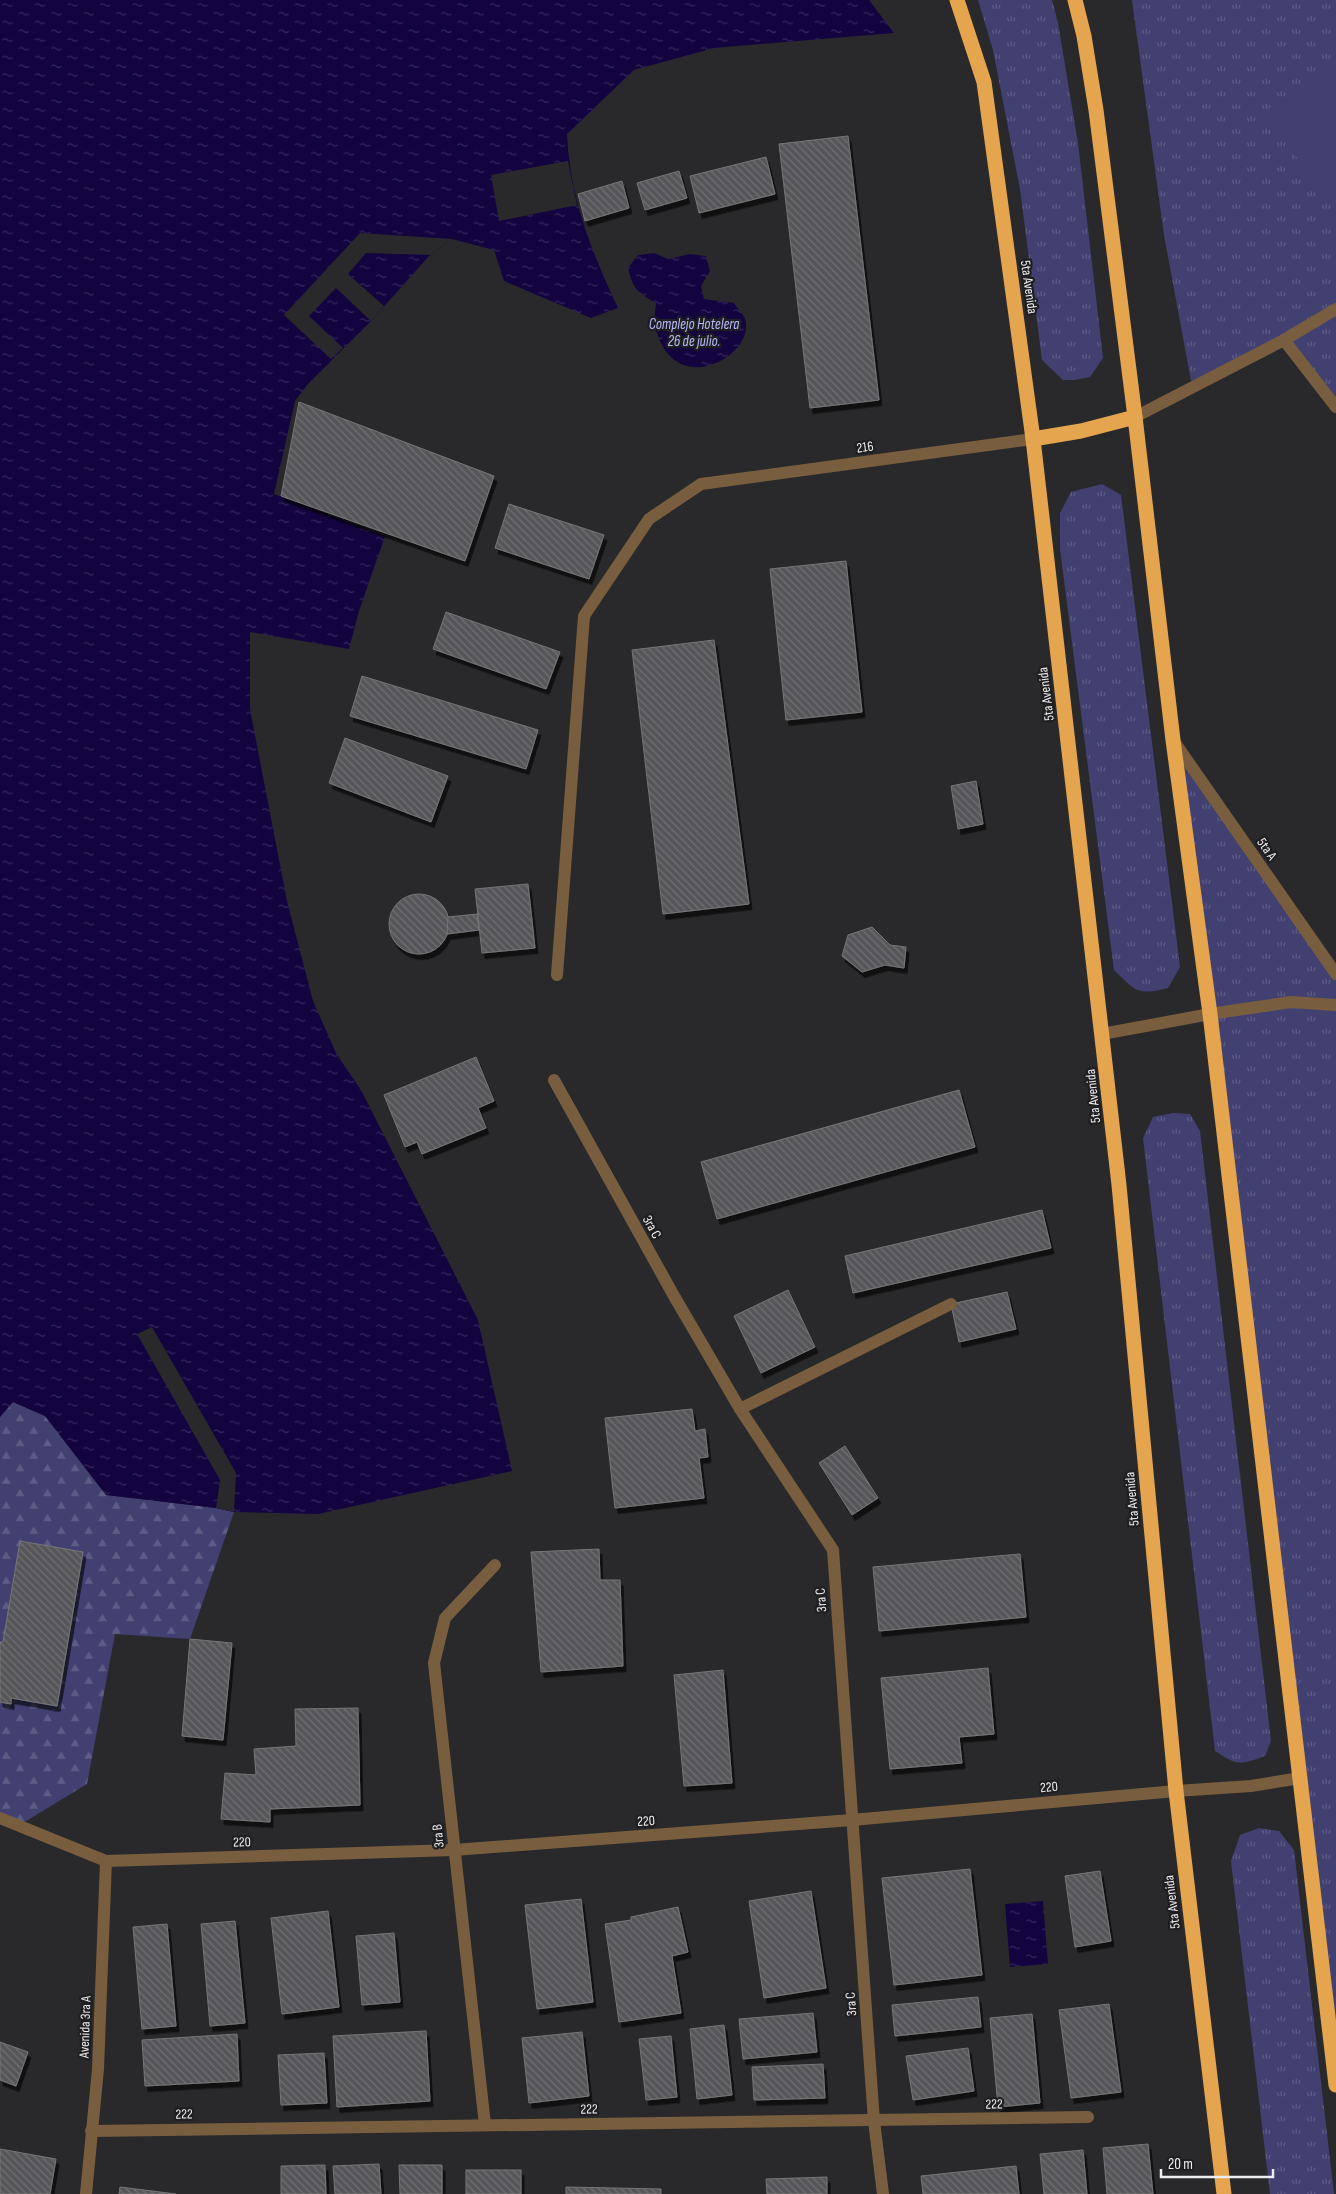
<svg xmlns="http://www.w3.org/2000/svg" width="1336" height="2194" viewBox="0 0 1336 2194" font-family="'Sofia Sans Condensed',sans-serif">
<defs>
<pattern id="grass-tufts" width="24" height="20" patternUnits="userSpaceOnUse" patternTransform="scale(1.25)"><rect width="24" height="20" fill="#424071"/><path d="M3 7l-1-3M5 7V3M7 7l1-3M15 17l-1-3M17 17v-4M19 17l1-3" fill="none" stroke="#5e5c86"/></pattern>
<pattern id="forest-firs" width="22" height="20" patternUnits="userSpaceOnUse" patternTransform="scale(1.25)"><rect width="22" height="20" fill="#424071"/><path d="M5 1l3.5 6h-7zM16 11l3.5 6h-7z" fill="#5e5c86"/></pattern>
<pattern id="water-ripples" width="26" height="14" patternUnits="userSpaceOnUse" patternTransform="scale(1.25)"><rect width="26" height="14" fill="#13043f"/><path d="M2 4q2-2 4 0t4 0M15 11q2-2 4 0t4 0" fill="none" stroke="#36295b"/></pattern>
<pattern id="building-back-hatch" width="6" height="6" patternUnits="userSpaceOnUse" patternTransform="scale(1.25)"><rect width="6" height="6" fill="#57575a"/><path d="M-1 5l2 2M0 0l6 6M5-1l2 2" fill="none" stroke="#6f6f72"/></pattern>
<filter id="shadow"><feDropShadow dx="3" dy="5.5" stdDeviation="0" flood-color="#0009"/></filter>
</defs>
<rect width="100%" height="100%" fill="#29292b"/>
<!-- grass -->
<g fill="url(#grass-tufts)">
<path d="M978 0H1052L1058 23 1078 143 1103 358 1090 377 1074 380H1063L1042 360 1020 189 993 50Z"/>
<path d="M1132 0H1336V407L1284 340 1192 386 1164 235Z"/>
<path d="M1102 484 1121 495 1180 967 1168 988C1136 996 1136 991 1114 970L1060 549V513L1071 492Z"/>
<path d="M1173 740 1336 974V2085Z"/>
<path d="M1173 1113 1190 1114 1200 1131 1271 1741 1265 1756C1240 1765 1237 1766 1215 1751L1143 1138 1153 1117Z"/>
<path d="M1259 1828 1279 1831 1294 1850 1334 2194H1270L1231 1861 1240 1835Z"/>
</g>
<!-- forest -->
<path fill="url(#forest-firs)" d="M13 1402 45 1416 106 1495 216 1508 234 1512 190 1639 115 1634 87 1784 18 1826 0 1818V1417Z"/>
<!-- pitch -->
<path fill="#424071" d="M1336 70V181L1316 192 1269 108Z"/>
<!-- water -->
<g fill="url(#water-ripples)">
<path d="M0 0H869L894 33 714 48 634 70 567 134C570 199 591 250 618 308L591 318 504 281 494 250 452 239 430 255 371 321 308 384 295 401 274 494 385 536 359 611 349 649 250 632V709L287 901 313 1001 337 1055 361 1090 478 1320 512 1471 318 1514 234 1512 216 1508 106 1495 45 1416 13 1402 0 1417Z"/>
<path d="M654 253 668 259 690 254 706 256 710 271 701 286 704 299 734 303C737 308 743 314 745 319 757 355 673 403 655 326 654 319 655 311 656 303 637 292 633 289 628 268L638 255Z"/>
<path d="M1043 1901 1048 1964 1010 1967 1005 1904Z"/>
</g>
<!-- pier -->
<g fill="#29292b">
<path d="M568 161 577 205 499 221 491 175Z"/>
<path d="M360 233 452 239 430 255 366 253 348 274 384 306 371 321 336 288 309 316 343 348 331 359 284 315Z"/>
<path d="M152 1327 236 1473 234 1512 216 1508 220 1480 137 1334Z"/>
</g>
<!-- building -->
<g fill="url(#building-back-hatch)" stroke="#767678" filter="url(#shadow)">
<path d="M848 136 879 400 810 408 779 144Z"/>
<path d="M766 157 775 194 699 213 690 176Z"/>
<path d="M679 171 687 198 645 210 637 183Z"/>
<path d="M622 181 629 208 585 221 578 194Z"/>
<path d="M299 402 494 476 465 561 281 496Z"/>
<path d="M509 504 604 535 589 579 495 548Z"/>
<path d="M846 561 862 712 786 720 770 569Z"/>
<path d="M446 612 560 652 546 689 433 649Z"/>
<path d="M714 640 749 904 663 914 632 650Z"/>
<path d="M362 676 538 730 526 769 350 716Z"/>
<path d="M345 738 448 776 431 822 329 783Z"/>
<path d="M976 781 983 824 958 829 951 786Z"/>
<path d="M528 884 535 948 482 953 475 889Z"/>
<circle cx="419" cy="924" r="30"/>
<path d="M477 914 479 930 447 934 448 917Z"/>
<path d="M872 927 890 945 906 947 904 968 885 965 862 972 842 956 848 935Z"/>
<path d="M476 1057 494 1101 478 1108 486 1128 422 1154 417 1142 405 1147 384 1095Z"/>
<path d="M959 1090 975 1147 717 1219 701 1162Z"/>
<path d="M1042 1210 1051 1248 853 1293 845 1256Z"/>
<path d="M788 1290 815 1347 761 1373 734 1316Z"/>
<path d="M1007 1292 1016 1329 959 1342 951 1304Z"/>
<path d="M692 1409 695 1431 705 1429 708 1457 699 1458 704 1498 615 1508 605 1418Z"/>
<path d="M845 1446 878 1498 852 1515 819 1463Z"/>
<path d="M20 1541 83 1552 57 1706 11 1698V1704L0 1702V1642H3Z"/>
<path d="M599 1549 600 1580H620L623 1666 541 1672 531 1552Z"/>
<path d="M1020 1554 1026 1617 879 1631 873 1567Z"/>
<path d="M190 1639 232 1643 223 1740 182 1736Z"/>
<path d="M988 1668 994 1734 959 1737 962 1763 890 1769 881 1678Z"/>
<path d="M723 1670 732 1783 684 1786 674 1675Z"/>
<path d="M358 1708 360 1805 270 1809V1822L221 1819 225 1773 256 1775 254 1749 296 1746 295 1709Z"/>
<path d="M970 1869 982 1975 894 1985 882 1878Z"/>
<path d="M1100 1871 1111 1941 1075 1947 1065 1876Z"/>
<path d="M811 1891 826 1988 764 1998 749 1901Z"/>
<path d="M581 1899 593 2002 537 2009 525 1905Z"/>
<path d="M678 1907 688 1952 672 1956 681 2013 619 2022 605 1924 631 1920V1917Z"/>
<path d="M328 1911 339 2007 282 2014 271 1918Z"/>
<path d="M235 1921 245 2023 210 2026 201 1924Z"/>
<path d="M167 1924 176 2026 142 2029 133 1927Z"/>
<path d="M394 1933 400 2002 362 2005 356 1936Z"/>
<path d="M978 1997 981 2027 895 2036 892 2005Z"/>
<path d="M1109 2004 1121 2092 1071 2098 1059 2010Z"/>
<path d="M813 2013 817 2052 743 2059 739 2019Z"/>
<path d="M1032 2014 1040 2103 998 2107 990 2018Z"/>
<path d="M724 2025 732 2095 697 2099 690 2029Z"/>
<path d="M426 2031 430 2101 337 2107 333 2036Z"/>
<path d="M582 2032 589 2096 529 2103 522 2038Z"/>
<path d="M237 2034 239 2081 145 2086 142 2040Z"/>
<path d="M671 2036 677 2097 646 2100 639 2039Z"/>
<path d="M0 2042 28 2052 16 2086 0 2080Z"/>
<path d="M968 2048 974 2091 913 2100 906 2056Z"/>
<path d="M324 2053 327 2103 281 2105 278 2055Z"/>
<path d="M823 2064 825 2098 754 2100 752 2067Z"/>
<path d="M1148 2144 1153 2194H1107L1103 2148Z"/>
<path d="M0 2149 56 2159 50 2194H0Z"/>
<path d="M1083 2150 1087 2194H1044L1040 2154Z"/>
<path d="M379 2164 381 2194H335L333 2166Z"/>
<path d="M325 2165 326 2194H281V2166Z"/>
<path d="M399 2165H442V2194H400Z"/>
<path d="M1016 2166 1019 2194H923L921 2176Z"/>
<rect x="466" y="2170" width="55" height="24"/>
<path d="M827 2177V2194H767L766 2179Z"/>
<path d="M120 2187 176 2194H119Z"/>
<path d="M566 2187 661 2189V2194H566Z"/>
</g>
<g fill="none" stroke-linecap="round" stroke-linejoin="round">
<!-- minor -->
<g stroke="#785e3e" stroke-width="12">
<path d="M1284 340 1336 407"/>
<path d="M1135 417 1284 340 1336 309"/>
<path d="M1173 740 1336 974"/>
<path d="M557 975 584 616 649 519 701 484 1033 439"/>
<path d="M1102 1034 1210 1014 1291 1002 1336 1005"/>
<path d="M554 1080 674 1296 740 1409 833 1550 874 2121 883 2194"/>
<path d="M740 1409 951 1304"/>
<path d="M0 1818 106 1861 454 1850 852 1820 1176 1791 1251 1786 1300 1778"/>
<path d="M485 2125 434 1663 445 1618 495 1565"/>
<path d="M91 2131 1088 2117"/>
<path d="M86 2194 98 2069 106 1861"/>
</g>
<!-- highway -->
<g stroke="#e5a54e" stroke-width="15">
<path d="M957 0 984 82 1033 439 1119 1185 1176 1791 1224 2194"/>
<path d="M1075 0 1084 36 1096 110 1135 417 1173 740 1210 1014 1336 2085"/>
<path d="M1033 439 1081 431 1135 417"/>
</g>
</g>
<g text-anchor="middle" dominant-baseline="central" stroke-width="4.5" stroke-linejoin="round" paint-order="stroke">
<!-- street labels -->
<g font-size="14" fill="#eeeef0" stroke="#1f1f21">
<text transform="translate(1029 287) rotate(82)">5ta Avenida</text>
<text transform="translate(865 447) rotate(-8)">216</text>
<text transform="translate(1046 694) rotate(-97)">5ta Avenida</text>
<text transform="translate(1267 849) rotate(55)">5ta A</text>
<text transform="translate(1093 1096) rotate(-96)">5ta Avenida</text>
<text transform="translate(652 1227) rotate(61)">3ra C</text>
<text transform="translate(1132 1499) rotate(-95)">5ta Avenida</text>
<text transform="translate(821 1600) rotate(-94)">3ra C</text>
<text transform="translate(1049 1787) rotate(-5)">220</text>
<text transform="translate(646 1821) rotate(-4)">220</text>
<text transform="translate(438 1836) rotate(-96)">3ra B</text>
<text transform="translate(242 1842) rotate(-2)">220</text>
<text transform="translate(1172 1902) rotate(-97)">5ta Avenida</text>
<text transform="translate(851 2004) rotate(-94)">3ra C</text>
<text transform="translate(85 2027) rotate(-88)">Avenida 3ra A</text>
<text transform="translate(994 2104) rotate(-1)">222</text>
<text transform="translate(589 2109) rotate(-1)">222</text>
<text transform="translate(184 2114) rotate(-1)">222</text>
</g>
<!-- water labels -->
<g font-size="15" font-style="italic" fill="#babcff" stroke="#1f1f21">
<text x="694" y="324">Complejo Hotelera<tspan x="694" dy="17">26 de julio.</tspan></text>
</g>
</g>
<!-- scale -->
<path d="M1161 2169v8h112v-8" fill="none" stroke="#eeeef0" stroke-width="2.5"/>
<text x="1168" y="2169" font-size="15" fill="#eeeef0" stroke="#1f1f21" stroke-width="4" paint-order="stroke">20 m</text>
</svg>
